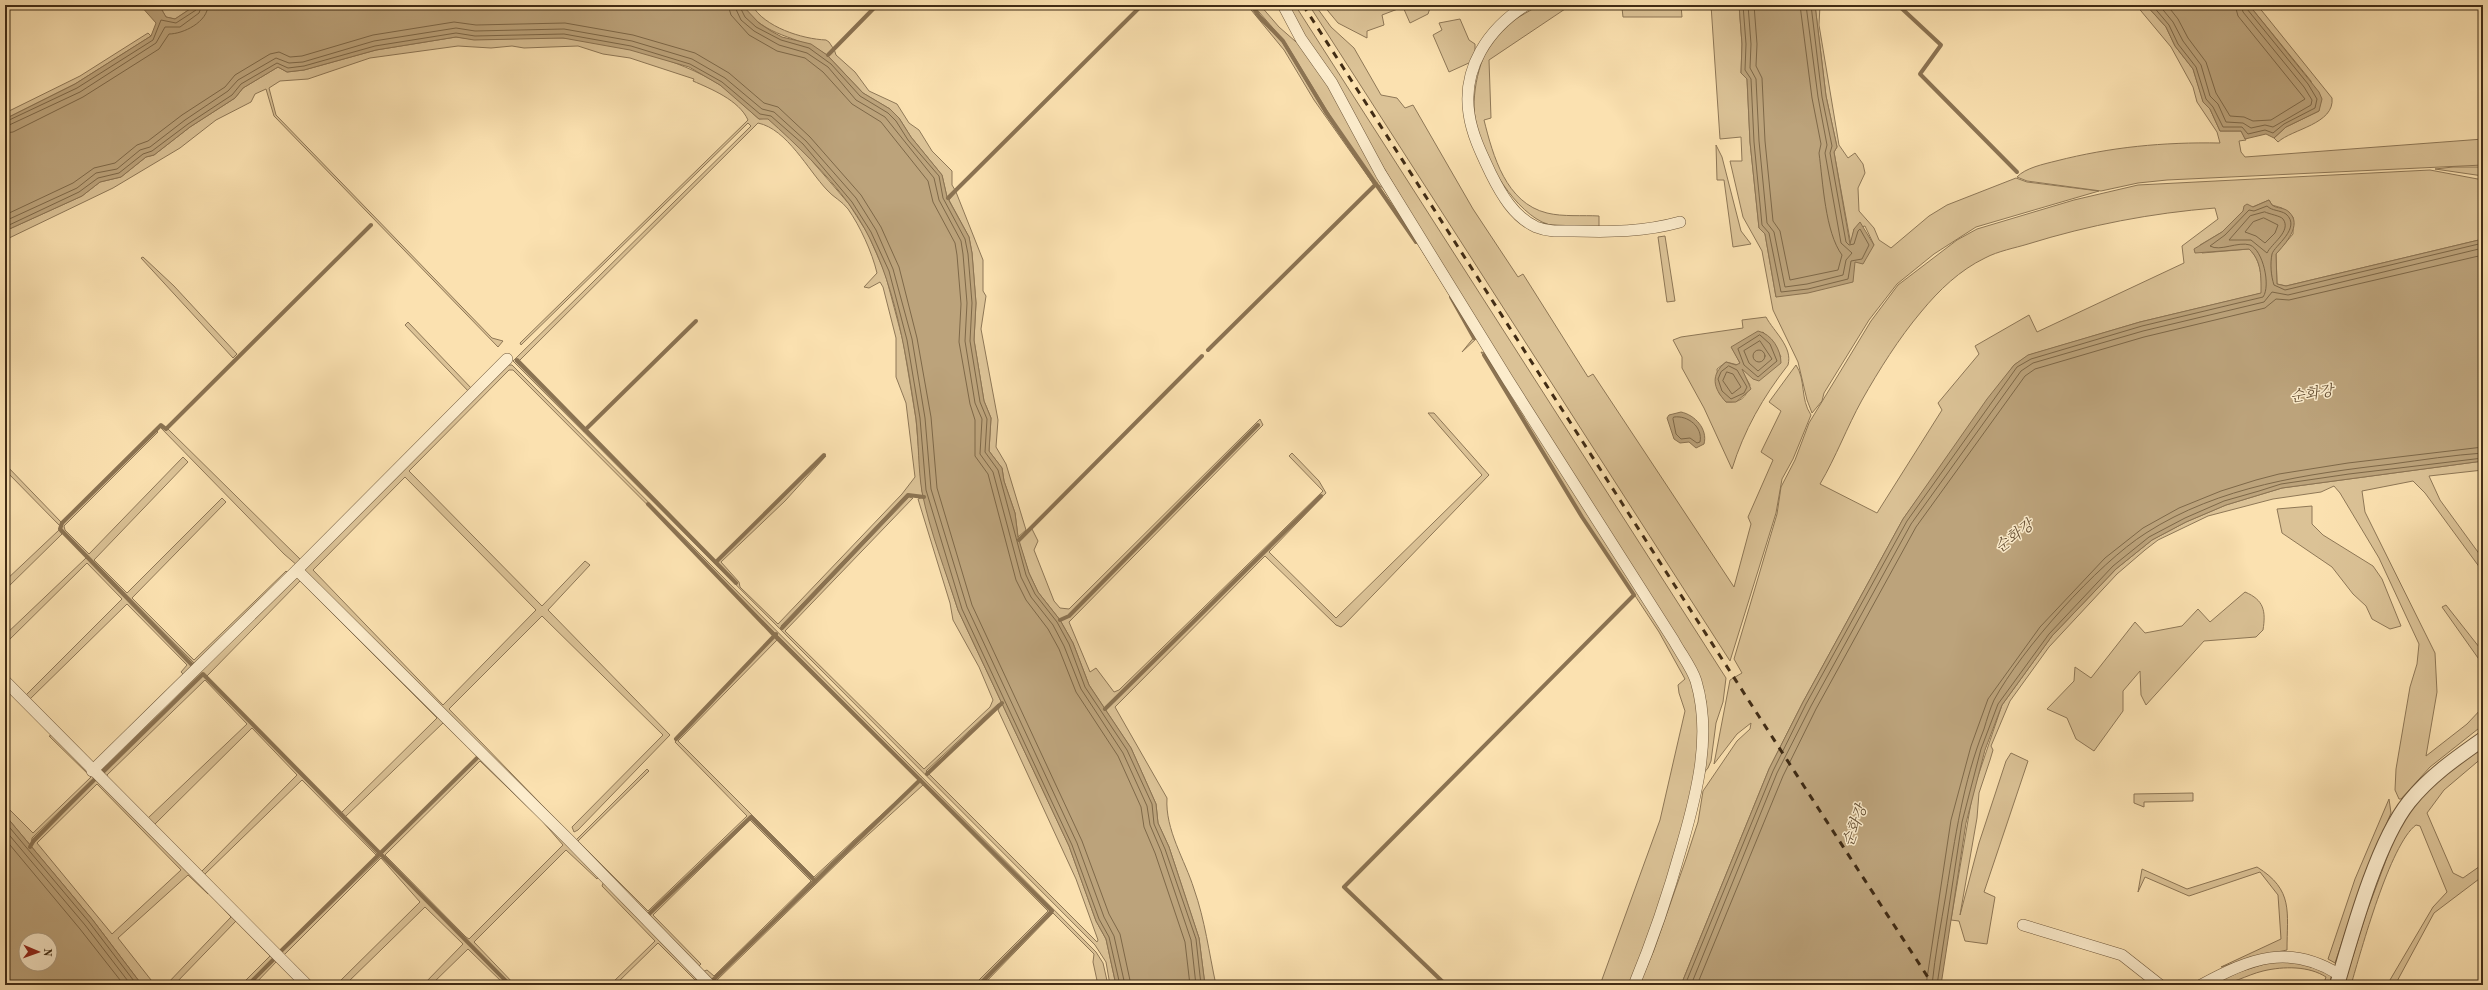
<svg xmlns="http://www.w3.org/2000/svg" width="2488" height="990" viewBox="0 0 2488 990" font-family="'Old Standard TT','Noto Serif KR',serif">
<rect width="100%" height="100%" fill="#fbe1b0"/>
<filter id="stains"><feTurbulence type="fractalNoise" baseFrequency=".005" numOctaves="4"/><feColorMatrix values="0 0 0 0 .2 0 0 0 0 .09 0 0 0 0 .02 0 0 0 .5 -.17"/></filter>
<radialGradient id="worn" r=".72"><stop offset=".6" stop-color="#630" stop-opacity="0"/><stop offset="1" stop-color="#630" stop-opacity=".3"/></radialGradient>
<!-- green -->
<g fill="#dbc296" stroke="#8e7756" fill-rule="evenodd">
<path d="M159 5 167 8 176 5H196L175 19 166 17Z"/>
<path d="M742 5H752C764 27 802 39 826 40L829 42 833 48 827 55C796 34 766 39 742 5Z"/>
<path d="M1247 5H1250L1257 17 1281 40 1325 113 1374 185 1314 100 1284 50Z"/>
<path d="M1253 5H1260L1279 27 1303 48 1328 84 1477 338 1462 352 1475 336 1383 188 1377 184 1334 122 1285 42Z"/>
<path d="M1286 5H1295L1726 678 1723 702 1716 723 1711 761 1708 768 1702 775 1706 702 1701 683 1448 275Z"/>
<path d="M1309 5H1315L1331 27 1354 48 1381 95 1397 98 1405 108 1413 105 1473 209 1518 277 1523 274 1588 377 1593 374 1734 587 1751 524 1748 517 1773 460 1761 452 1781 411 1769 402 1796 365C1806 380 1800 399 1811 415L1793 459 1782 479 1776 513 1730 661Z"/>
<path d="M1323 5H1431L1428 14 1410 23 1403 7 1382 15 1384 25 1367 31V38L1338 23Z"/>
<path d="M1539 5H1571L1489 60 1491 118 1484 120C1493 156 1506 203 1547 213 1563 217 1583 215 1599 216V228C1581 227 1559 230 1542 222 1510 206 1480 153 1475 118 1471 90 1481 49 1501 30 1511 20 1527 13 1539 5Z"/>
<path d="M1681 5 1682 17H1623L1622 8Z"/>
<path d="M1711 5H1739L1742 44 1741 73 1747 79 1750 142 1759 228 1765 234 1776 297 1855 262 1874 245 1865 226 1854 229 1851 245 1834 152 1837 147 1826 96 1815 5H1820L1819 25 1839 145 1848 158 1855 153 1863 164 1865 173 1858 188 1859 211 1874 228 1879 240 1891 248 1929 216 1947 205 2016 178 2027 182 2099 191 1976 227 1934 254 1897 284 1869 320 1824 393 1822 401 1812 413 1807 400 1798 362 1773 310 1762 251 1743 217 1730 161H1742L1741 137 1720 139Z"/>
<path d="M2136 5H2146L2166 27 2175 46 2193 69 2203 101 2210 109 2220 131H2241L2246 140 2239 141 2241 152 2245 157 2483 139V165L2167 180 2138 183 2101 191 2027 181 2017 177C2025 168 2044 164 2056 161 2111 147 2163 142 2220 143L2217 132 2197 102 2193 87 2171 47Z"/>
<path d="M2249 5H2256L2262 11 2332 98C2335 124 2292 129 2278 142L2274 138 2286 127 2319 111 2311 81Z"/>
<path d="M1460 19 1469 40 1475 44V52L1471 62 1449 72 1433 35 1442 30 1439 23Z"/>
<path d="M148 33 151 36 75 84 5 119V113L80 76Z"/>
<path d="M456 37C491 43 527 36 563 38 613 42 678 58 720 85 733 94 746 108 759 119L768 118 800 147 849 204 868 234 885 273 903 341 916 419 922 491 948 579 958 610 1069 846 1096 921 1106 939 1116 985H1110L1106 962 1095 945 513 361 751 126 748 123 521 345 520 343 748 120C739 100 711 89 693 81L694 79 630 58 603 54 578 46 524 48 512 46 491 48 458 46 370 58 308 79 280 81 269 88 276 115 492 338 503 341 498 347 274 116 266 89 255 94 251 102 216 120 180 148 113 188 5 240V231L82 196 100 182 121 177 146 157 154 155 190 127 235 98 243 88 278 67 287 72 304 70 376 50ZM758 123C787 129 808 170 827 190 833 197 842 201 848 209 860 226 872 252 877 273L864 287 869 288 880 282 883 287 896 338V377L906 403 915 477 902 494 778 624 740 587 739 582 721 562 785 501 826 456 717 562 737 582V584H735L515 361 517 359 519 361ZM907 494 923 497 918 499 950 603 953 620 979 667 993 700 990 707 924 769 785 631 913 498 909 497 784 628 781 626ZM998 704H1001L998 710 1076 879 1098 940 1097 942 926 771Z"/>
<path d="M834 49 836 55 855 72 869 91 897 104 909 123 919 130 932 151 952 171V185L955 190 947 197 942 175 911 137 899 118 890 109 863 93 828 56Z"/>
<path d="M1716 145 1722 157 1741 231 1751 244 1733 247 1724 180H1717Z"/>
<path d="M2453 167H2483V176L2435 169Z"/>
<path d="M2430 170 2483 180V239L2286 286 2277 284 2276 254 2293 234V217L2282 208 2272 205 2269 200 2243 211 2222 232 2200 245 2202 253 2249 249C2262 261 2261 277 2262 293L2140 322 2029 355 2014 365 1903 519 1803 702 1769 769 1681 985H1639L1654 950 1686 859 1698 822 1703 791 1737 741 1750 729 1751 723 1737 734 1714 764 1730 680 1742 673 1734 659 1777 514 1781 487 1795 460 1809 423 1871 321 1898 285 1957 240 1977 229 2074 200 2138 185ZM2215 208 2218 219 2182 246 2184 263 2037 332 2029 315 1975 346 1979 354 1938 403 1942 410 1877 513 1820 484C1836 457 1847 427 1862 400 1879 370 1899 338 1921 312 1939 290 1960 270 1985 258 1998 251 2015 248 2028 244 2089 225 2152 213 2215 208Z"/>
<path d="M956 192 983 260V291L986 296 981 329 998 420 996 447 1006 464 1026 530 1018 537 1015 513 1004 481 1002 468 989 451 991 418 984 401 974 340 976 303 972 253 969 237 949 200Z"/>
<path d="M1665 236 1675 301 1667 302 1658 237Z"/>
<path d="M143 257 174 286 237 354 233 358 141 258Z"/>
<path d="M1766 317C1774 332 1793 347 1788 365 1763 397 1744 430 1732 469L1704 408 1682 368V357L1673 340 1681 337 1743 328 1742 320ZM1763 332 1773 342 1781 357 1741 369 1750 385C1746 398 1740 403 1726 402L1719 393 1717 369 1726 362 1738 365 1740 363 1732 348Z"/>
<path d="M408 322 473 390 471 394 405 325Z"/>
<path d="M1481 352 1485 353 1691 675 1698 705V763L1673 870 1630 985H1600L1660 820 1685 711 1679 693 1678 685 1685 679 1659 632 1583 517Z"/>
<path d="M508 365H512L1096 952 1103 963 1108 985H1098L1093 962 1094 954 1053 913 983 985H978L1052 911 513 370H509L409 471 542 606 585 561 590 565 548 610 670 735 578 830 574 832 572 827 663 735 542 616 449 709 571 835 305 571 304 570ZM405 477 536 610 443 705 313 570Z"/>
<path d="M1428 413H1434L1489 475 1345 624 1341 627 1336 625 1265 556 1115 707 1167 798C1165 830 1185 860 1194 889 1205 920 1209 953 1216 985H1205L1199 938 1169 847 1158 823 1156 804 1131 748 1089 685 1073 643 1060 620 1038 592 1029 573 1019 542 1032 529 1038 541 1034 550 1054 601 1060 608 1069 609 1260 419 1263 425 1069 622 1090 672 1096 668 1114 692 1119 690 1323 491 1289 456 1292 453 1319 481 1326 493 1269 552 1336 618 1482 475Z"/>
<path d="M160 427 166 430 168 429 303 562 298 566 284 554Z"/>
<path d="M157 431 158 432 64 526 65 530 89 554 183 457 188 462 94 560 127 593 222 498 226 502 132 598 194 660 286 571 290 575 197 666 61 529 63 524Z"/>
<path d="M2483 461V470L2429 476 2440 500 2483 559V572L2425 493 2413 481 2362 491 2365 512 2435 653 2437 692 2426 756 2467 724 2483 707V725L2430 767 2401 799H2399L2395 790 2396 769 2410 687 2417 664 2419 644 2379 558 2340 493 2334 486 2321 492 2273 499 2208 516 2158 540 2145 550 2117 574 2049 647 2010 701 1991 746 1993 750 1990 760 1979 793 1977 818 1960 915 1979 843 2006 761 2011 753 2028 761 1984 892 1995 897 1987 944 1965 941 1959 921 1951 920 1973 791 2002 705 2052 636 2116 569 2152 540 2186 522 2226 505 2282 488Z"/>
<path d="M5 464 61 522 60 526 5 470Z"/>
<path d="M2312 506V524L2323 535 2373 566 2382 579 2401 626 2390 629 2372 619 2366 606 2353 594 2332 567 2282 533 2277 509Z"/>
<path d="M59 530 62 534 5 590V581Z"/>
<path d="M86 558 194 668 109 749 108 748 183 674 181 672 187 665 127 604 28 701 5 679V675L26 695 122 599 87 563 5 644V635Z"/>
<path d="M298 577 539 814H535L480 761 385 855 466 937 469 939 563 845 543 822 599 875 597 879 566 850 474 942 515 985H511L381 855 479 757 443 723 345 817 341 813 437 718 300 581 207 676 202 673 102 770V764L295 578Z"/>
<path d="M2245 592C2264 600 2266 611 2263 630L2256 637 2204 641 2146 705 2141 695 2140 671 2123 691V711L2094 751 2076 739 2067 718 2047 709 2074 681 2075 667 2091 678 2135 622 2145 633 2182 626 2198 609 2210 622Z"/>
<path d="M2446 605 2483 652V665L2442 607Z"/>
<path d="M775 637 778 639 678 741 814 877 919 780 814 879 751 815 648 914 751 817 813 880 713 981 920 781 1051 911 977 985H974L1048 911 923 785 847 854 716 981 720 985H715L702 972 707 970 714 976 811 881 750 820 653 915 701 964 699 966 574 842 647 769 649 771 578 841 648 911 747 816 675 742Z"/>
<path d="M203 675 378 855 377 856 302 780 204 875 282 952 381 856 509 985H505L468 949 431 985H423L463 944 425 907 345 985H336L420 902 381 858 284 955 287 959 285 961 178 853 201 872 297 775 252 728 154 825 173 844V847L114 787 119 789 148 818 247 724 205 680 107 775 108 781 103 773Z"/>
<path d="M55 735 211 891 208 894 188 875 118 938 155 985H142L92 919 5 815V805L33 833 91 777 49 736ZM94 778 95 780 31 846 32 838ZM97 784 181 870 112 934 37 843Z"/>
<path d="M2483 744V757L2444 790 2427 813 2453 873 2463 878 2483 864V876L2434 913 2395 985H2387L2433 907 2447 892 2420 826 2416 825C2390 844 2361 951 2351 985H2344L2366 914 2392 844 2405 818 2426 790Z"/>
<path d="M2193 793V801L2144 802V807L2134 803V794Z"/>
<path d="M2389 799 2391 813 2362 882 2335 963 2328 959 2355 879Z"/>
<path d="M2257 867C2294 890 2287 912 2287 950L2258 956 2221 967 2281 939 2278 895 2260 872 2189 896 2145 877 2138 892 2142 869 2187 889Z"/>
<path d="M604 881 699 979 695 980 658 943 615 985H610L655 941 602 886Z"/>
<path d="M215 899 236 921 174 985H166L231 917Z"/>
<path d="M256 942 277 961 254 985H249L273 959 247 985H241L270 956Z"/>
<path d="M2271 962H2296L2332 974 2329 985H2323L2326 977C2309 966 2284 966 2263 971 2246 975 2232 985 2213 985L2239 972Z"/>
</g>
<!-- water -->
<g fill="#bca37b" stroke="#8b7352" fill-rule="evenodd">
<path d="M140 5H159L166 17 175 19 196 5H742L759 23 771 31 782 37 811 44 827 55 863 93 890 109 899 118 911 137 942 175 947 197 969 237 972 253 976 303 974 340 984 401 991 418 989 451 1002 468 1004 481 1015 513 1018 537 1029 573 1038 592 1060 620 1073 643 1089 685 1131 748 1156 804 1158 823 1169 847 1199 938 1205 985H1116L1106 939 1096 921 1069 846 958 610C946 572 930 532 922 492 918 468 919 443 916 419 905 348 893 264 849 204 827 174 796 144 768 119H759L720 85 689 67 630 50 563 38 474 40 456 37 376 50 304 70 287 72 278 67 243 88 235 98 190 127 154 155 146 157 121 177 100 182 82 196 5 231V119L75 84 151 36 156 23Z"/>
<path d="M1739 5H1815L1826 96 1837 147 1834 152 1850 244 1854 229 1860 222 1874 245 1863 264 1855 262 1853 282 1808 293 1776 297 1765 234 1759 228 1750 142 1747 79 1741 73 1742 44Z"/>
<path d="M2146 5H2249L2319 92 2322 99 2319 111 2286 127 2274 138 2266 134 2245 139 2241 131H2220L2210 109 2203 102 2193 69 2175 46 2166 27Z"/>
<path d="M2269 200 2272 205C2277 209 2284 207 2289 212 2303 225 2285 244 2276 254L2277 284 2286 286 2483 239V461L2282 488 2226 505 2186 522 2152 540 2116 569 2052 636 2002 705 1985 750 1966 823 1941 985H1681L1769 769 1803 702 1903 519 1987 399 2014 365 2028 355 2140 322 2261 293C2261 277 2262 261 2249 249L2195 253 2194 249 2222 232 2243 211 2244 206 2247 204 2253 207Z"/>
<path d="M1758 331C1772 334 1781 350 1781 363L1759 381 1753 379 1742 369 1751 389 1736 402H1726C1713 388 1710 375 1726 362L1736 365 1740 363 1731 347Z"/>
<path d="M1681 412C1695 415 1708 429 1704 444L1696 448 1689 442 1680 443 1674 439 1667 418 1669 415Z"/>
<path d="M5 815 92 919 142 985H5ZM26 940H50V964H26Z"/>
</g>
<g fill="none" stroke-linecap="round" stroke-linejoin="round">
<!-- shore -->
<g stroke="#7e6848" stroke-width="1">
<path d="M728 5 731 15 749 35 777 51 805 58 823 72 852 104 881 122 928 181 933 202 955 243 957 255 961 304 959 342 970 404 975 420V456L988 474 1016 580 1026 600 1048 629 1059 649 1076 692 1118 756 1141 807 1144 827 1155 853 1185 942 1190 985"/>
<path d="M734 5 741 20 754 31 779 45 807 53 828 67 856 100 885 117 934 178 939 200 961 241 963 254 967 303 965 341 975 403 982 419 980 454 993 472 1021 577 1031 597 1053 625 1064 646 1081 689 1123 753 1147 806 1150 825 1161 851 1191 940 1196 985"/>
<path d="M739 5 745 17 756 27 781 40 809 48 831 64 860 96 888 113 896 121 908 140 939 176 943 198 965 239 968 254 972 303 970 341 980 402 987 419 985 452 998 470 1026 575 1035 594 1057 622 1069 644 1085 687 1127 750 1152 804 1154 824 1165 849 1196 939 1201 985"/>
<path d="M1743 5 1746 44 1745 70 1751 79 1754 142 1762 225 1769 233 1781 292 1808 289 1848 279 1851 261 1862 259 1869 245 1860 229 1858 231 1854 244 1849 245 1846 242 1830 153 1832 146 1822 97 1811 5"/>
<path d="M1748 5 1751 44 1750 68 1756 79 1759 141 1767 223 1774 232 1785 287 1807 284 1843 275 1846 260 1852 253 1841 243 1825 153 1827 145 1818 97 1806 5"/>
<path d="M1754 5 1757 44 1756 66 1762 78 1765 141 1773 221 1780 231 1790 280 1838 270 1842 255C1825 232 1823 182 1819 153L1821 144 1812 98 1800 5"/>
<path d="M2152 5 2169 25 2178 44 2196 67 2206 99 2213 107 2223 127H2242L2248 134 2265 130 2273 133 2284 124 2315 108 2317 99 2308 84 2247 9 2246 5"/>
<path d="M2159 5 2173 22 2183 41 2201 65 2210 96 2218 104 2226 122 2243 123 2251 128 2265 125 2273 127 2311 105 2312 100 2304 87 2243 12 2241 5"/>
<path d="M2167 5 2178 19 2188 38 2206 62 2216 93 2230 116 2244 117 2253 121 2271 120 2305 99 2238 16 2235 5"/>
<path d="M5 122 77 88 153 40 161 20 176 23 196 10 197 5"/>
<path d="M5 127 80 92 156 43 165 27H180L199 13 202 5"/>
<path d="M5 133 13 132 83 97 159 49 169 34C183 34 208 22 208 5"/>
<path d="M2265 212C2269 214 2281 216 2283 219 2292 231 2271 244 2267 253L2251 240H2229L2250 216Z"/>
<path d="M5 215 73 183 94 168 115 163 137 145 148 141 182 115 225 87 235 75 270 54 279 52 290 57 302 56 373 35 454 22 476 25 565 23 633 35 695 53 729 73 764 103 778 107 810 137 861 195 881 227 899 267 917 338 931 417 937 488 972 605 1082 841 1109 914 1120 934 1131 985"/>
<path d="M2264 218 2278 225 2275 233 2265 243 2256 236 2245 232 2253 222Z"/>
<path d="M5 221 77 188 96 173 117 169 140 150 150 147 185 120 228 91 238 80 276 58 289 63 303 62 374 41 456 28 475 31 564 29 632 41 692 59 725 78 762 109 774 112 806 141 856 198 876 230 893 269 912 339 925 418 931 489 967 607 1077 843 1104 917 1114 936 1125 985"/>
<path d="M5 227 79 192 98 178 119 173 143 154 152 151 188 124 232 95 241 84 277 63 288 68 304 66 375 46 456 33 475 36 564 34 631 46 690 64 722 82 760 114 771 116 803 144 852 202 871 232 889 271 907 340 920 418 926 490 962 609 1072 845 1099 919 1109 937 1120 985"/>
<path d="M1760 335 1770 344 1777 361 1758 377 1744 365 1738 349Z"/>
<path d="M1760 341 1772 359 1758 371 1749 363 1744 351Z"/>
<circle cx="1759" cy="356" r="6"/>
<path d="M1729 366 1737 370 1747 387 1744 393 1731 399 1722 391 1718 379 1721 372Z"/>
<path d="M1727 372 1733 374 1741 387 1732 394 1723 381Z"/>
<path d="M1674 417C1688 415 1703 427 1700 442L1697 443 1690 438 1681 439 1676 434 1673 419Z"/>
<path d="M5 822 89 922 137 985"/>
<path d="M5 830 85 925 131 985"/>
<path d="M5 839 80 929 124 985"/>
<path d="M1685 985 1773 771 1806 704 1907 521 2017 367 2031 359 2142 326 2263 297C2271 286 2263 250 2250 245 2238 241 2220 252 2210 246L2225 235 2249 210 2254 211 2267 206C2272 211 2280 210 2286 214 2302 228 2274 246 2272 254 2270 264 2271 276 2274 285L2285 290 2483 243"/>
<path d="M1691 985 1777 773 1811 706 1911 524 2021 371 2033 363 2143 331 2264 302 2272 292 2288 295 2483 248"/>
<path d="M1697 985 1783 776 1816 709 1916 527 2025 376 2035 369 2144 337 2265 308 2276 299 2289 300 2483 255"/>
<path d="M1926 985 1951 820 1971 746 1988 699 2040 627 2105 558 2143 528 2179 508 2221 491 2256 480 2279 474 2348 463 2483 447"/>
<path d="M1932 985C1935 955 1941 924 1946 894 1955 838 1963 782 1984 729 1987 719 1990 709 1994 700 2022 649 2097 564 2146 533 2219 486 2307 474 2392 464 2422 460 2453 455 2483 453"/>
<path d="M1937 985 1962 822 1981 749 1998 704 2049 634 2113 566 2149 537 2185 518 2224 501 2259 491 2281 484 2349 474 2483 458"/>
</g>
<!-- stream -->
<g stroke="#8b7352" stroke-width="4">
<path d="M1252 5 1259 16 1283 41 1326 112 1416 242"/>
<path d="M1898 5 1941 45 1920 74 2017 172"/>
<path d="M828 55 877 5"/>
<path d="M948 198 1142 5"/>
<path d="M1451 297 1474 338"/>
<path d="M1208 350 1376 184"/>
<path d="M517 360 736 583"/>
<path d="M585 430 696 321"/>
<path d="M648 504 775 636 1052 911 979 985"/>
<path d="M1019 540 1202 356"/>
<path d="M716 562 824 455"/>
<path d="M1060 620 1069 616 1258 425"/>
<path d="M782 628 908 495 924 497"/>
<path d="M194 667 60 529 62 523 161 425 166 429 371 225"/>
<path d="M1105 709 1321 496"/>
<path d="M676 739 776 634"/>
<path d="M104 771 203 674 510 985"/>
<path d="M927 774 1002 703"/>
<path d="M30 847 34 840 95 779"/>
<path d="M649 914 751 817 815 881"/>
<path d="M281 951 479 756"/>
<path d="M713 980 920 780"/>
<path d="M248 985 274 959"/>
<path d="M1446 985 1344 887 1634 595 1582 517 1484 355"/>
</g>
<!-- minor casing -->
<g stroke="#70593c" stroke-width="12">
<g id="minor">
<path d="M1283 5 1301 39 1332 83 1381 174 1508 380 1674 641C1681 654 1692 668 1696 681 1712 735 1697 793 1682 845 1668 895 1654 937 1634 985"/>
<path d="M1526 5C1488 29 1462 68 1469 114 1472 135 1482 155 1491 174 1501 194 1514 217 1536 227 1548 232 1561 231 1574 231 1611 232 1644 232 1680 222"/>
<path d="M297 570 569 840 710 985"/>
<path d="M5 681 307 985"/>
<path d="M92 771 297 570 507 359"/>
<path d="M2023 925 2122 955 2160 985"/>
<path d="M2201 985C2251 958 2289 943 2340 975"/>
</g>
</g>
<!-- tertiary casing -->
<g stroke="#70593c" stroke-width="16">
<path id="tertiary" d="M2337 985C2352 934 2377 842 2409 802 2430 776 2456 758 2483 739"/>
</g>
<!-- minor -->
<use href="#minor" stroke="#fceccc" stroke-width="11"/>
<!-- tertiary -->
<use href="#tertiary" stroke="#fceccc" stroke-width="14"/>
<!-- rail -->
<path stroke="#412c15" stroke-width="3" stroke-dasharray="7 7" stroke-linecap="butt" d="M1303 5C1513 332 1721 660 1933 985"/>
</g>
<g text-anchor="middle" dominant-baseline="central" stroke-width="3" stroke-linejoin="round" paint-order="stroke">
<!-- water labels -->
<g font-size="15" font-style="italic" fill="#665034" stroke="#fceccc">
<text transform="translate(2312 395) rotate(-9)">순화강</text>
<text transform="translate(2015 537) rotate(-37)">순화강</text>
<text transform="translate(1856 826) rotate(-70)">순화강</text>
</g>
</g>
<!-- margin -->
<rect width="2488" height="990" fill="none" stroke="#fbe1b0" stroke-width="20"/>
<rect x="6" y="6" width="2476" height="978" fill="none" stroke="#412c15" stroke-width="2"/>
<rect x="10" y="10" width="2468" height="970" fill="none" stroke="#412c15"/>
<!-- north arrow -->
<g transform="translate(38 952) rotate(92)"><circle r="19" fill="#fceccc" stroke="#b19f83"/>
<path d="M0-3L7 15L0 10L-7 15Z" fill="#8f2418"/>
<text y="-6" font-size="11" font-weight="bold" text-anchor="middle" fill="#412c15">N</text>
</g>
<rect width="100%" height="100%" filter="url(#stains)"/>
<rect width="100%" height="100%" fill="url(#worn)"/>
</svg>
